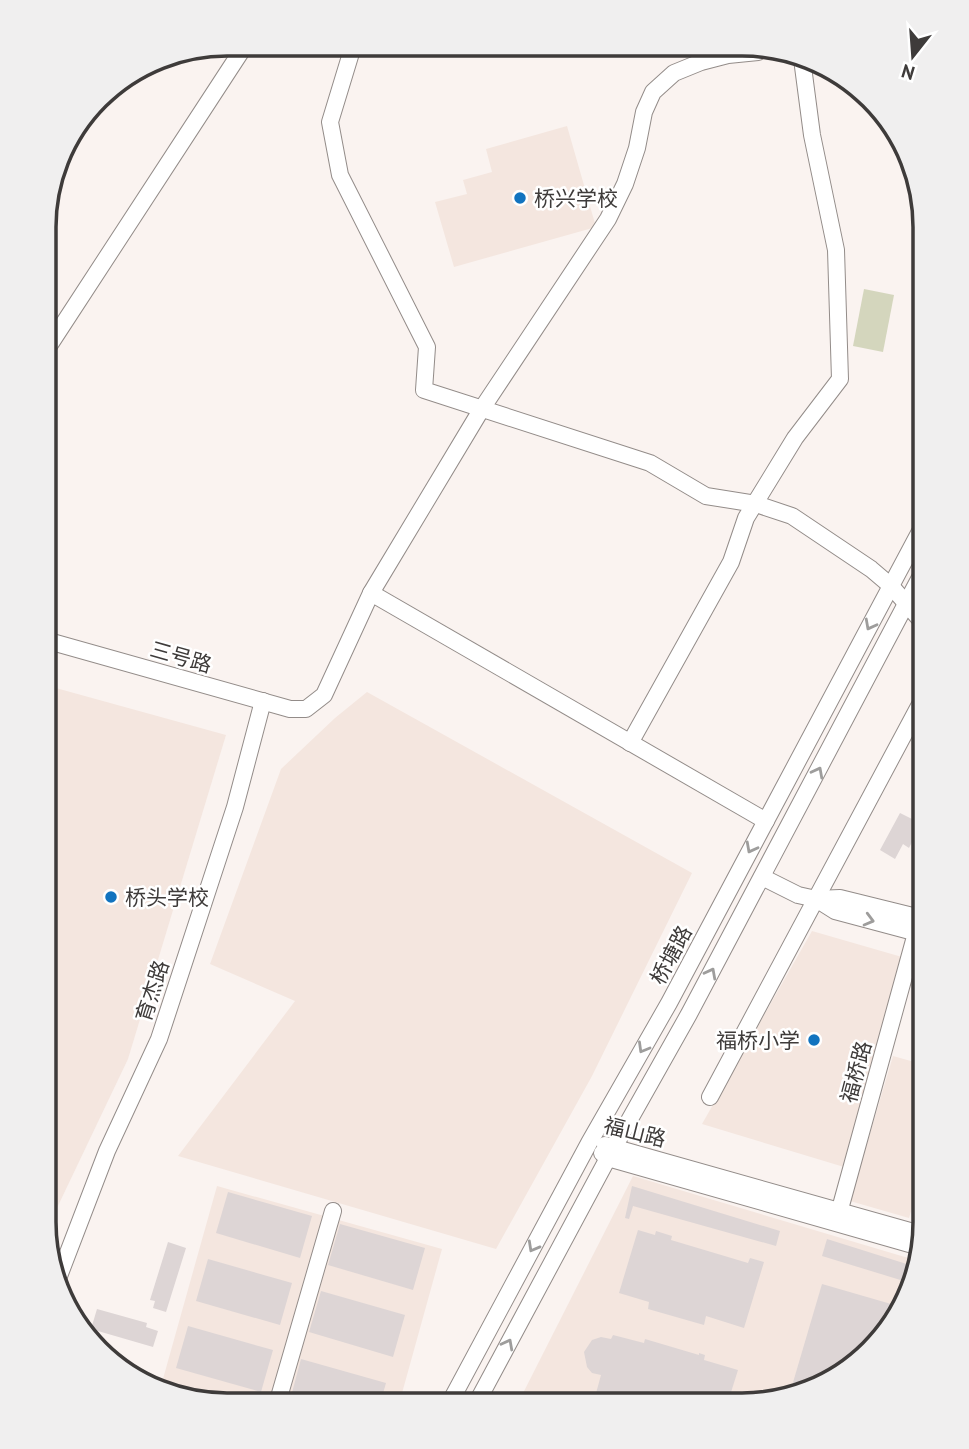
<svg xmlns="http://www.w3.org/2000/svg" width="969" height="1449" viewBox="0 0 969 1449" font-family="'PT Sans','Noto Sans SC',sans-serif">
<rect width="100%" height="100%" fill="#faf3f0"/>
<!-- built -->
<g fill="#f4e6df">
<path d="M567 126 596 227 454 267 435 202 467 194 463 180 492 172 486 149Z"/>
<path d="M45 685 226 735 128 1059 46 1231 44 1222Z"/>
<path d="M367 692 692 873 592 1076 496 1249 178 1156 295 1001 210 964 281 769 335 718Z"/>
<path d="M812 931 902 957 844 1167 702 1124Z"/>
<path d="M893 1056 925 1065V1165L909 1218 850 1201Z"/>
<path d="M633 1176 915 1260 888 1333 812 1391 742 1405H517Z"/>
<path d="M217 1186 442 1249 399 1404H204L161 1386Z"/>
</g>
<!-- green -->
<path fill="#d4d6bd" d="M864 289 894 295 883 352 853 346Z"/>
<!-- building -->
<g fill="#ddd5d5">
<path d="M923 809 925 810V866L921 864 923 861 918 858 925 847 913 840 909 848 903 844 895 859 880 850 900 813 916 821Z"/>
<path d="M632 1186 780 1231 776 1246 633 1206 629 1219 625 1218Z"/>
<path d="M228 1192 312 1216 300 1258 216 1233Z"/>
<path d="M340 1224 425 1248 413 1290 328 1265Z"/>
<path d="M638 1230 655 1235 656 1231 672 1236 671 1240 748 1263 750 1258 764 1262 744 1328 706 1316 704 1325 648 1309 649 1302 619 1293Z"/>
<path d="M827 1239 913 1266 907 1282 822 1256Z"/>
<path d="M168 1242 186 1248 166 1312 153 1308 155 1301 150 1300Z"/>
<path d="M208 1259 292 1283 280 1325 196 1301Z"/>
<path d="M822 1284 898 1306 888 1333 812 1391 789 1396Z"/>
<path d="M321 1291 405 1315 393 1357 309 1332Z"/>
<path d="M97 1309 147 1323 146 1327 158 1331 153 1347 91 1329Z"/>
<path d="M188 1326 273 1350 261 1392 176 1368Z"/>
<path d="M613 1335 644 1343 645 1339 699 1355V1353L705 1355 704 1360 738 1370 727 1405H625L595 1397 601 1375 592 1373 587 1367 584 1352 592 1340 601 1337 611 1339Z"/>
<path d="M301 1359 386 1383 380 1404H303L290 1400Z"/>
</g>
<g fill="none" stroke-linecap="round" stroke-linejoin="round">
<!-- minor casing -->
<g stroke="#938c89" stroke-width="18">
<g id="minor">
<path d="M338 44 351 53 330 122 340 175 427 347 424 390 650 463 706 496 756 504 792 516 871 569 891 586 925 625"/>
<path d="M45 352 246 44"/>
<path d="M371 593 766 821"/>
<path d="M45 640 290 709H306L324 695 371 593 481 410 608 219 625 184 637 148 644 112 653 92 674 73 701 62 728 55 758 52 763 47"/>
<path d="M630 743 731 562 746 518 795 438 840 379 836 250 812 135 802 59"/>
<path d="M762 877 798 895 816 899 840 898 925 919"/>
<path d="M816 899 835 911 925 935"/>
<path d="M710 1097 925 695"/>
<path d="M605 1145 924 1235"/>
<path d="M602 1153 608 1158 920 1247"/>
<path d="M837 1220 916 933"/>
<path d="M56 1284 107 1151 159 1039 235 807 263 701"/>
<path d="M277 1404 333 1211"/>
<path d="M449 1404 589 1143 669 1003 925 522"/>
<path d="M476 1404 608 1158 689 1014 925 568"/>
</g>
</g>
<!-- minor -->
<use href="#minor" stroke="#fff" stroke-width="16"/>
</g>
<!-- one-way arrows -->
<defs><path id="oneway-chevron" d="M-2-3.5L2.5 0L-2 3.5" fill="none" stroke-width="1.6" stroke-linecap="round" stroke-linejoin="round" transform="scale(1.75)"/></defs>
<g stroke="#9e9d9c">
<use href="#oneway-chevron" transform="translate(870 625) rotate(118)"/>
<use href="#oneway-chevron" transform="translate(818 772) rotate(-62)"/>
<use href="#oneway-chevron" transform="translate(751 848) rotate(118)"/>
<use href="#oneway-chevron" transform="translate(869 920) rotate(15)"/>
<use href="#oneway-chevron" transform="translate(711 973) rotate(-62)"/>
<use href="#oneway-chevron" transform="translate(643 1048) rotate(120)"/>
<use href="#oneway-chevron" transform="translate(533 1247) rotate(119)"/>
<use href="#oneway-chevron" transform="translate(508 1344) rotate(-62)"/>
</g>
<!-- markers -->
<g fill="#1173bf" stroke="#fff" stroke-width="2.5">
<circle cx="520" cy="198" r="7"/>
<circle cx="111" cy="897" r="7"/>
<circle cx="814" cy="1040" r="7"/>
</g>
<g text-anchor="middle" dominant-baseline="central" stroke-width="5" stroke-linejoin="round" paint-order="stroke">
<!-- poi labels -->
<g font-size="21" fill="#3e3b3a" stroke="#fff" text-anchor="start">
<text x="534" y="198">桥兴学校</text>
<text x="125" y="897">桥头学校</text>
<text x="800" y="1040" text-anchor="end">福桥小学</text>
</g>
<!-- street labels -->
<g font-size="21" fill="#3e3b3a" stroke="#fff">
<text transform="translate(181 657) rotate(16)">三号路</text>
<text transform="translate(671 955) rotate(-62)">桥塘路</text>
<text transform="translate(152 991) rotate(-72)">育杰路</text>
<text transform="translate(856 1072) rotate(-75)">福桥路</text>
<text transform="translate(635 1132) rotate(14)">福山路</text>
</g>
</g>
<!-- crop -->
<path d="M0 0H969V1449H0ZM227 56H742A171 171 0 0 1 913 227V1222A171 171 0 0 1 742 1393H227A171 171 0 0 1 56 1222V227A171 171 0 0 1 227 56Z" fill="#f0efef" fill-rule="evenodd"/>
<path fill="none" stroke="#3e3b3a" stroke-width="3.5" d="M227 56H742A171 171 0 0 1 913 227V1222A171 171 0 0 1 742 1393H227A171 171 0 0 1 56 1222V227A171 171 0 0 1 227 56Z"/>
<!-- north arrow -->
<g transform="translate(913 56) rotate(197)" stroke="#ffffff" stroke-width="5" paint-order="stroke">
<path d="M0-5L12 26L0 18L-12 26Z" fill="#3e3b3a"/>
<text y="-10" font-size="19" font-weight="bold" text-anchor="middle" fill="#3e3b3a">N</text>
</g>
</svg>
